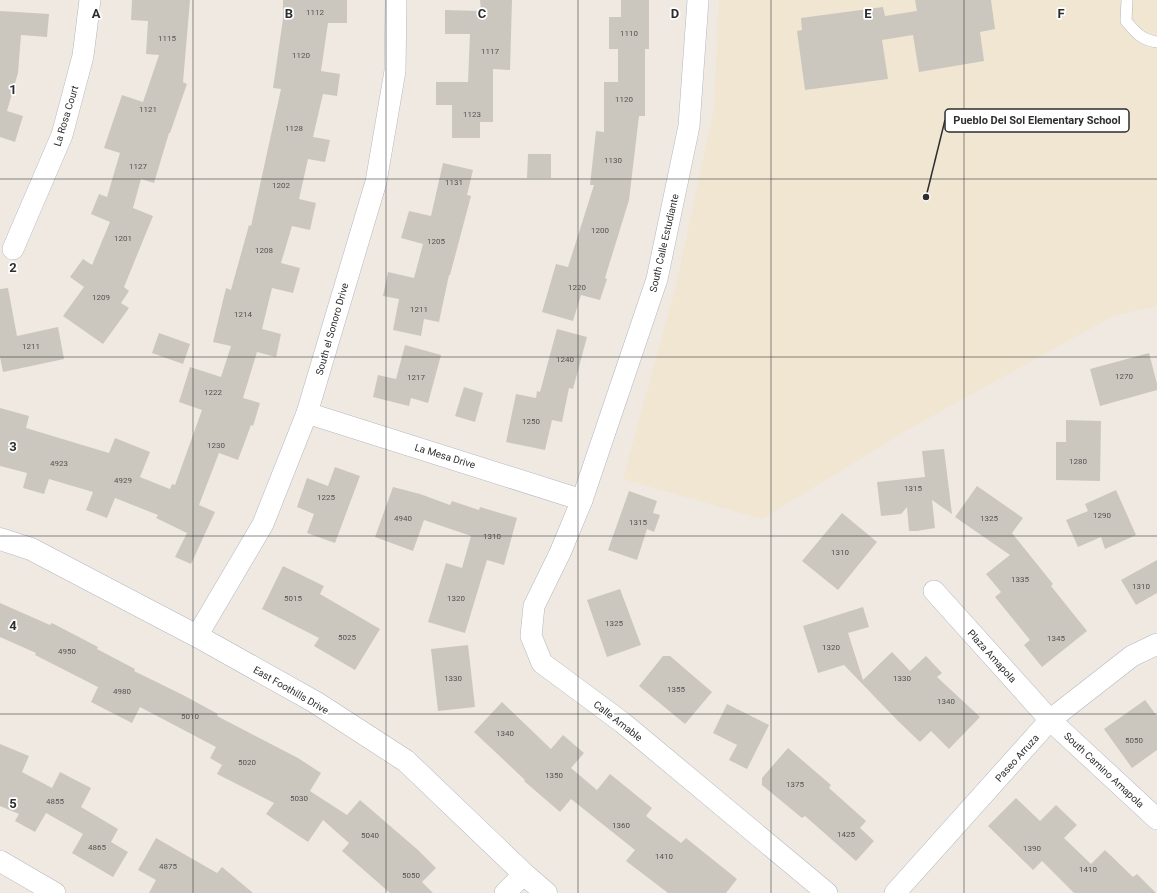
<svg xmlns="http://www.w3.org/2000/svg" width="1157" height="893" viewBox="0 0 1157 893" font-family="Roboto,sans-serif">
<rect width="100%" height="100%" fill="#efe9e1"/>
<!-- education -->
<path fill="#f0e6d1" d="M719 0H1157V306L1113 316 909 429 762 519 623 479 676 285 714 109Z"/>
<!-- building -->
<g fill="#cbc7bf">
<path d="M132 0H190L183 82 187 84 170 133H169L154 183 141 179 133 208 153 216 124 287 129 291 121 303 129 308 103 344 63 316 84 287 70 277 83 259 92 265 110 222 91 214 99 194 107 197 120 153 104 148 122 95 143 102 159 55 146 54 148 21 131 20Z"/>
<path d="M283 0H347V23H328L321 71 340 74 337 96 323 94 313 137 330 140 325 162 308 159 299 199 316 203 310 230 292 226 281 263 300 268 293 293 272 288 262 329 281 334 276 357 257 352 243 398 260 403 253 426 251 425 238 460 219 453 199 505 215 512 191 564 175 557 187 533 156 518 158 515 115 498 107 518 86 510 93 492 49 479 44 494 23 488 27 473 0 466V408L29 416 26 428 109 453 115 438 150 452 140 477 170 489 172 484 175 485 202 410 179 402 190 367 221 377 231 346 213 342 226 288 231 290 249 225 251 226 281 89 273 88 283 19Z"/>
<path d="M480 0H512L510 70 493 69V122H480V138H452V105H436V82H468L470 34H445V10L481 11Z"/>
<path d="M621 0H649V49H645V116H639L629 200 605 278 607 279 600 300 581 295 573 321 542 312 556 264 568 267 594 185H590L596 131 604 132V82H618V49H609V17H621Z"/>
<path d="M915 0H991L995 29 980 32 984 61 919 72 913 35 882 40 888 79 805 90 797 31 802 30 801 18 883 7 885 16 917 11Z"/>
<path d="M0 11 49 14 47 37 21 35 18 73 7 111 23 116 15 142 0 137Z"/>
<path d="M528 154H551V178H527Z"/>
<path d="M443 163 473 170 467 195 471 196 450 275H449L439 322 424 319 421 336 393 330 399 299 383 296 388 272 414 278 423 244 401 238 409 211 431 216Z"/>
<path d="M8 288 17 336 58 327 64 359 3 372 0 357V289Z"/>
<path d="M557 329 587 337 573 389 569 388 562 422 552 420 545 450 506 442 516 394 536 398 537 391 540 392Z"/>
<path d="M159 333 190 344 183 364 152 353Z"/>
<path d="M405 345 441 355 428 403 411 398 409 406 373 397 378 375 396 379Z"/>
<path d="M1149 353 1157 384V390L1100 406 1090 369Z"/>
<path d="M464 387 483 393 475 422 455 416Z"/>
<path d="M1066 420 1101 421 1100 481 1056 480V442H1066Z"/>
<path d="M944 449 952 514 932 500 935 528 917 531H909L907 507 901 514 881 516 877 482 925 477 922 451Z"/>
<path d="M335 467 360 476 335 543 307 533 314 514 297 507 307 478 328 486Z"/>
<path d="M977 486 1023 518 1012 533 1053 584 1051 586 1087 631 1042 667 1024 645 1030 640 995 597 1001 592 986 574 1010 555 955 517Z"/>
<path d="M393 487 420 494 450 505 452 501 479 510 480 507 517 518 504 565 487 560 465 633 428 622 446 563 462 568 471 536 424 520 413 551 375 537Z"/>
<path d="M1116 490 1136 535 1105 549 1101 537 1078 547 1066 520 1088 511 1085 504Z"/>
<path d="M629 491 657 501 653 513 660 515 654 532 647 529 637 560 608 550Z"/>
<path d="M842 513 877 542 838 590 802 561Z"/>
<path d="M1157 560V593L1136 605 1121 580Z"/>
<path d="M283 566 324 586 320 594 380 629 355 670 314 646 319 638 262 609Z"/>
<path d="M620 589 641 645 607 657 587 600Z"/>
<path d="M0 603 50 625 52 623 98 647 97 649 135 669 134 671 183 695 218 714 217 716 298 758 321 773 310 791 347 815 360 800 418 850 436 868 422 882 433 893H390L342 851 349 843 323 820 308 842 266 814 274 803 217 774 222 765 210 758 216 747 140 707 132 723 91 702 98 687 35 655 36 653 0 637Z"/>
<path d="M863 607 869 627 848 633 863 680 892 652 910 671 926 656 942 673 937 677 980 717 949 749 931 731 920 742 898 721 844 665 818 673 803 626Z"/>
<path d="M468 645 475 707 438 711 431 649Z"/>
<path d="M663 656H670L712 692 685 724 639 686Z"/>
<path d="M1145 700 1157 716V750L1132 768 1104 729Z"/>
<path d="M502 702 551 749 563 735 584 753 571 768 597 790 610 774 652 808 646 816 681 843 686 838 737 879 726 893H668L626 861 635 850 571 799 560 812 524 781 525 780 474 732Z"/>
<path d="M727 704 769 725 747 769 729 760 737 745 713 733Z"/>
<path d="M0 744 29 756 22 772 52 788 60 772 91 788 81 807 118 829 111 842 128 852 113 877 72 853 83 834 46 813 35 832 15 821 19 814 0 806Z"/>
<path d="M788 748 831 785 829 788 866 821 860 828 874 841 856 861 805 816 802 818 762 785V778Z"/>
<path d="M1016 798 1040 821 1056 805 1077 825 1064 838 1091 864 1105 850 1133 877 1137 874 1156 893H1074L1042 861 1033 870 988 826Z"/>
<path d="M156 838 217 873 222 867 253 893H149L156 880 138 870Z"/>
</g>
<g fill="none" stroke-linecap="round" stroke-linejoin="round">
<!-- service casing -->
<g stroke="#b4b7c1" stroke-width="12">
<path id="service" d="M1127 0 1126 21C1136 33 1142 40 1157 42"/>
</g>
<!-- minor casing -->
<g stroke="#b4b7c1" stroke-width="22">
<g id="minor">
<path d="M698 0 689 126 657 279 582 500 560 553 534 606 531 636 542 663 623 723 827 893"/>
<path d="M13 249 62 135 83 56 90 0"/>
<path d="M307 413 582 500"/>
<path d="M934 591 1050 720 1157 819"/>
<path d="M197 636 263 524 307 413 376 182 395 71 396 0"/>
<path d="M0 861 55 893"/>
<path d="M505 893 524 874"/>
<path d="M895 893 1050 720 1132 656 1157 644"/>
</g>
</g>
<!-- tertiary casing -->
<g stroke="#b4b7c1" stroke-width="23">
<path id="tertiary" d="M0 539 31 549 197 636 315 702 406 761 524 874 546 893"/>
</g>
<!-- service -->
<use href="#service" stroke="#fff" stroke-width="11"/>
<!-- minor -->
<use href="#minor" stroke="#fff" stroke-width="21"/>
<!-- tertiary -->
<use href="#tertiary" stroke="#fff" stroke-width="22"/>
</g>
<!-- grid -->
<path fill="none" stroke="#2e2e2e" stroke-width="1" stroke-opacity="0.55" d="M193 0V893M386 0V893M578 0V893M771 0V893M964 0V893M0 179H1157M0 357H1157M0 536H1157M0 714H1157"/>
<g text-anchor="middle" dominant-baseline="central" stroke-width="3.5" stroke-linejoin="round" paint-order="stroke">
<!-- number labels -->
<g font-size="8" fill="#555452">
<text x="315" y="12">1112</text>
<text x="629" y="33">1110</text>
<text x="167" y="38">1115</text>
<text x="490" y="51">1117</text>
<text x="301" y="55">1120</text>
<text x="624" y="99">1120</text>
<text x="148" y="109">1121</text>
<text x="472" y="114">1123</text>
<text x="294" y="128">1128</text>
<text x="613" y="160">1130</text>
<text x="138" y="166">1127</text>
<text x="454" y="182">1131</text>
<text x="281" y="185">1202</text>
<text x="600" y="230">1200</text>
<text x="123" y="238">1201</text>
<text x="436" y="241">1205</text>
<text x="264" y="250">1208</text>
<text x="577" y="287">1220</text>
<text x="101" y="297">1209</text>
<text x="419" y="309">1211</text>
<text x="243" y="314">1214</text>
<text x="31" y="346">1211</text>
<text x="565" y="359">1240</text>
<text x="1124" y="376">1270</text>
<text x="416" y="377">1217</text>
<text x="213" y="392">1222</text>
<text x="531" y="421">1250</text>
<text x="216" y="445">1230</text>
<text x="1078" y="461">1280</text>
<text x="59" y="463">4923</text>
<text x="123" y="480">4929</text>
<text x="913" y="488">1315</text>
<text x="326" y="497">1225</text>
<text x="1102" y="515">1290</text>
<text x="403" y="518">4940</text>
<text x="989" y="518">1325</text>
<text x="638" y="522">1315</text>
<text x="492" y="536">1310</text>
<text x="840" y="552">1310</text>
<text x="1020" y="579">1335</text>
<text x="1141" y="586">1310</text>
<text x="293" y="598">5015</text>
<text x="456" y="598">1320</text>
<text x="614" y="623">1325</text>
<text x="347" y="637">5025</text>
<text x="1056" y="638">1345</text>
<text x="831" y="647">1320</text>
<text x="67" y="651">4950</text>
<text x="453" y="678">1330</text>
<text x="902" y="678">1330</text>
<text x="676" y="689">1355</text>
<text x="122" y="691">4980</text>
<text x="946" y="701">1340</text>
<text x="190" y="716">5010</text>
<text x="505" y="733">1340</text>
<text x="1134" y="740">5050</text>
<text x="247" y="762">5020</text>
<text x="554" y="775">1350</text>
<text x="795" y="784">1375</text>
<text x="299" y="798">5030</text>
<text x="55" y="801">4855</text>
<text x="621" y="825">1360</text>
<text x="846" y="834">1425</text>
<text x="370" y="835">5040</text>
<text x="97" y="847">4865</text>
<text x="1032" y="848">1390</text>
<text x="664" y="856">1410</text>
<text x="168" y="866">4875</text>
<text x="1088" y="869">1410</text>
<text x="411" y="875">5050</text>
</g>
<!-- street labels -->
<g font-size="10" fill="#2e2e2e" stroke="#fff">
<text transform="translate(66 116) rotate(-73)">La Rosa Court</text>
<text transform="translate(664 243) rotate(-77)">South Calle Estudiante</text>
<text transform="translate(332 329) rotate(-74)">South el Sonoro Drive</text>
<text transform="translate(445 456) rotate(17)">La Mesa Drive</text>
<text transform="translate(992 656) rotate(48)">Plaza Amapola</text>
<text transform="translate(291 690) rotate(30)">East Foothills Drive</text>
<text transform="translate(618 721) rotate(38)">Calle Amable</text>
<text transform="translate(1017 758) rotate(-48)">Paseo Arruza</text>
<text transform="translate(1104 770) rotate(43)">South Camino Amapola</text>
</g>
</g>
<g font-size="13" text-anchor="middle" font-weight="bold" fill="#2e2e2e" stroke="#fff" stroke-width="3.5" stroke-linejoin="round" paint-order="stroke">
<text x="96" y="18">A</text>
<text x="289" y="18">B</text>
<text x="482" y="18">C</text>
<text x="675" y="18">D</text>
<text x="868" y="18">E</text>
<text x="1061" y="18">F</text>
<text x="13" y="94">1</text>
<text x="13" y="272">2</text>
<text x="13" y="451">3</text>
<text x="13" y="630">4</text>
<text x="13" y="808">5</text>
</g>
<!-- callouts -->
<path fill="none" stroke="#2e2e2e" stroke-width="1.5" d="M926 197L945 120"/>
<circle fill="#2e2e2e" stroke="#fff" stroke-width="1.5" cx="926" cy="197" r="4"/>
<rect fill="#fff" stroke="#2e2e2e" stroke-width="1.5" x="945" y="109" width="184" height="23" rx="4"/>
<g font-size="11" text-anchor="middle" font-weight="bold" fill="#2e2e2e">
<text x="1037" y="124">Pueblo Del Sol Elementary School</text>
</g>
</svg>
